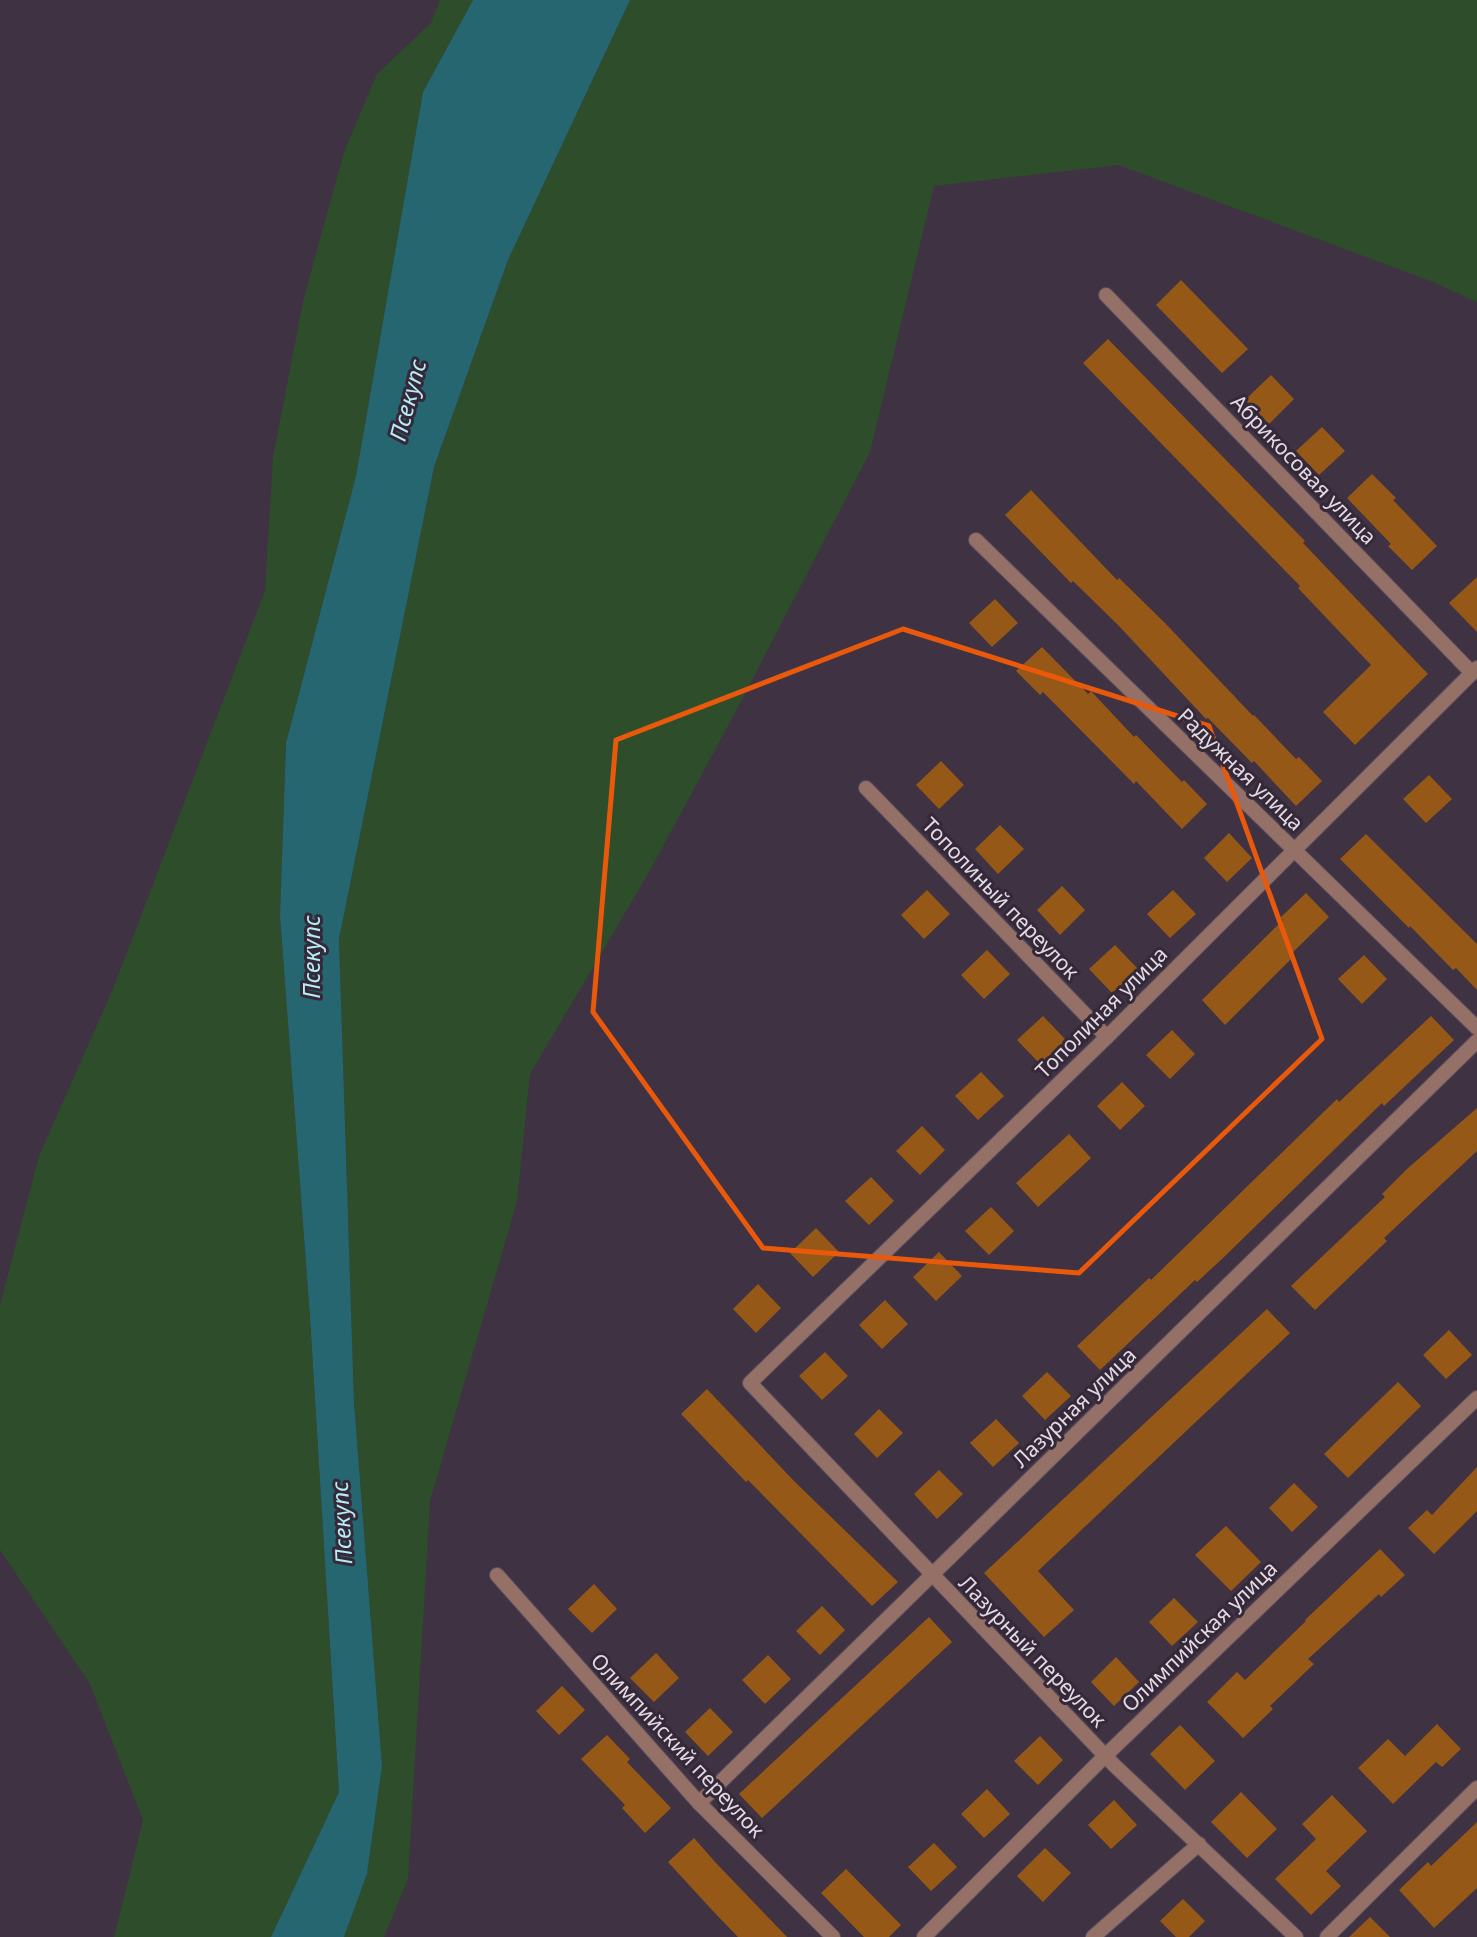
<svg xmlns="http://www.w3.org/2000/svg" width="1477" height="1937" viewBox="0 0 1477 1937" font-family="'Noto Sans',sans-serif">
<rect width="100%" height="100%" fill="#3f3242"/>
<!-- green -->
<g fill="#2e4d2b">
<path d="M440 0H473L423 92 356 476 286 743 280 916 310 1317 339 1792 271 1937H114L143 1820 90 1684 0 1550V1305L39 1156 113 989 265 591 273 457 304 297 344 152 377 74 431 23Z"/>
<path d="M630 0H1477V302L1433 282 1119 165 934 186 870 452 736 711 648 874 530 1074 517 1201 430 1501 408 1879 384 1937H344L367 1874 382 1766 354 1402 339 939 434 467 508 260Z"/>
</g>
<!-- water -->
<path fill="#256670" d="M473 0H630L508 260 434 467 339 939 354 1402 382 1766 367 1874 344 1937H271L339 1792 310 1317 280 916 286 743 356 476 423 92Z"/>
<!-- building -->
<g fill="#965817">
<path d="M1181 280 1248 349 1222 373 1156 305Z"/>
<path d="M1108 339 1305 541 1303 543 1428 674 1355 745 1323 712 1371 665 1298 588 1300 586 1083 363Z"/>
<path d="M1271 375 1294 399 1269 424 1245 400Z"/>
<path d="M1322 427 1345 451 1319 475 1296 451Z"/>
<path d="M1372 474 1396 498 1393 500 1437 546 1412 570 1388 546 1391 544 1347 498Z"/>
<path d="M1031 490 1117 580 1119 578 1165 623 1253 716 1254 715 1296 759 1299 757 1322 781 1296 806 1254 761 1252 763 1208 718 1206 719 1118 625 1073 581 1071 583 1005 515Z"/>
<path d="M1477 577V632L1449 603Z"/>
<path d="M995 599 1018 623 992 647 969 623Z"/>
<path d="M1042 647 1088 694 1091 691 1134 737 1136 735 1182 782 1184 780 1207 804 1182 829 1136 781 1134 784 1043 692 1040 695 1016 671Z"/>
<path d="M941 761 964 785 939 809 916 785Z"/>
<path d="M1429 775 1452 799 1426 823 1403 799Z"/>
<path d="M1000 825 1024 849 998 874 975 849Z"/>
<path d="M1229 833 1252 858 1227 882 1204 858Z"/>
<path d="M1366 834 1477 944V990L1456 968 1453 970 1410 926 1409 928 1340 859Z"/>
<path d="M1062 886 1085 910 1060 935 1037 910Z"/>
<path d="M927 890 950 914 924 939 901 915Z"/>
<path d="M1173 890 1196 914 1170 938 1147 914Z"/>
<path d="M1306 893 1329 917 1290 955 1292 958 1225 1025 1202 1000 1283 920 1280 918Z"/>
<path d="M1115 945 1138 969 1112 993 1089 969Z"/>
<path d="M987 950 1010 974 984 999 961 975Z"/>
<path d="M1364 955 1387 979 1362 1004 1338 979Z"/>
<path d="M1043 1016 1066 1040 1040 1064 1017 1040Z"/>
<path d="M1431 1016 1454 1040 1384 1106 1382 1103 1223 1258 1197 1282 1195 1280 1100 1370 1077 1346 1149 1278 1151 1280 1337 1099 1339 1102Z"/>
<path d="M1172 1030 1195 1054 1170 1079 1146 1055Z"/>
<path d="M981 1072 1004 1096 978 1120 955 1096Z"/>
<path d="M1122 1082 1145 1106 1120 1130 1097 1106Z"/>
<path d="M1477 1108V1151L1384 1238 1387 1241 1315 1310 1291 1286 1385 1197 1382 1194 1407 1169Z"/>
<path d="M922 1126 945 1150 920 1175 896 1151Z"/>
<path d="M1069 1134 1091 1158 1038 1207 1016 1183Z"/>
<path d="M871 1177 894 1201 869 1225 845 1201Z"/>
<path d="M991 1207 1014 1231 989 1255 965 1231Z"/>
<path d="M816 1228 839 1252 813 1277 790 1253Z"/>
<path d="M939 1252 962 1276 936 1301 913 1277Z"/>
<path d="M758 1284 781 1308 756 1333 733 1309Z"/>
<path d="M885 1300 908 1324 882 1349 859 1325Z"/>
<path d="M1267 1309 1290 1333 1038 1571 1074 1610 1044 1637 984 1573Z"/>
<path d="M1449 1330 1472 1355 1446 1379 1423 1355Z"/>
<path d="M825 1352 848 1376 822 1400 799 1376Z"/>
<path d="M1047 1372 1071 1396 1045 1420 1022 1396Z"/>
<path d="M1398 1382 1421 1406 1348 1478 1324 1454Z"/>
<path d="M707 1389 794 1481 898 1582 872 1606 748 1480 746 1482 681 1414Z"/>
<path d="M879 1409 903 1433 877 1458 854 1434Z"/>
<path d="M996 1419 1019 1443 993 1467 970 1443Z"/>
<path d="M1477 1467V1511L1434 1554 1408 1528 1427 1510 1432 1515Z"/>
<path d="M939 1470 963 1494 937 1519 914 1494Z"/>
<path d="M1294 1483 1318 1507 1292 1532 1269 1508Z"/>
<path d="M1226 1526 1261 1562 1231 1591 1195 1555Z"/>
<path d="M1380 1549 1405 1575 1381 1597 1379 1594 1308 1659 1314 1664 1270 1706 1273 1709 1243 1738 1207 1702 1237 1672 1245 1680 1306 1621 1305 1620Z"/>
<path d="M594 1584 617 1609 592 1633 568 1609Z"/>
<path d="M1174 1598 1198 1622 1172 1646 1149 1622Z"/>
<path d="M822 1606 845 1630 820 1655 796 1631Z"/>
<path d="M929 1617 952 1642 762 1818 739 1794Z"/>
<path d="M656 1653 679 1678 654 1702 630 1678Z"/>
<path d="M768 1655 791 1679 765 1704 742 1680Z"/>
<path d="M1116 1657 1139 1682 1114 1706 1091 1682Z"/>
<path d="M562 1686 585 1710 559 1735 536 1711Z"/>
<path d="M710 1708 733 1732 708 1756 685 1732Z"/>
<path d="M1437 1724 1461 1749 1442 1767 1436 1762 1393 1804 1358 1768 1388 1739 1405 1756Z"/>
<path d="M1180 1725 1215 1761 1185 1790 1150 1754Z"/>
<path d="M607 1735 630 1759 627 1762 671 1808 645 1833 622 1808 625 1805 581 1759Z"/>
<path d="M1040 1736 1063 1760 1038 1785 1014 1761Z"/>
<path d="M987 1789 1010 1814 984 1838 961 1814Z"/>
<path d="M1241 1792 1277 1829 1247 1858 1211 1822Z"/>
<path d="M1332 1795 1367 1831 1326 1871 1341 1886 1311 1915 1275 1879 1316 1839 1302 1824Z"/>
<path d="M1114 1800 1137 1825 1111 1849 1088 1825Z"/>
<path d="M1477 1822V1888L1434 1928 1399 1890 1428 1862 1431 1866Z"/>
<path d="M694 1838 716 1863 787 1937H738L712 1910 668 1862Z"/>
<path d="M934 1843 957 1867 931 1891 908 1867Z"/>
<path d="M1045 1848 1071 1873 1043 1902 1017 1876Z"/>
<path d="M846 1869 901 1925 889 1937H864L821 1893Z"/>
<path d="M1183 1899 1205 1921 1189 1937H1176L1160 1921Z"/>
<path d="M1370 1917 1390 1937H1349Z"/>
</g>
<g fill="none" stroke-linecap="round" stroke-linejoin="round">
<!-- minor casing -->
<g stroke="#5c505f" stroke-width="16">
<g id="minor">
<path d="M1106 295 1472 673"/>
<path d="M976 540 1477 1028"/>
<path d="M866 788 1107 1037"/>
<path d="M497 1575 699 1803 833 1937"/>
<path d="M699 1803 1477 1041"/>
<path d="M924 1937 1105 1756 1477 1398"/>
<path d="M1093 1937 1199 1844"/>
<path d="M1296 1937 1114 1765 750 1383 1107 1037 1477 668"/>
<path d="M1327 1937 1477 1788"/>
</g>
</g>
<!-- minor -->
<use href="#minor" stroke="#957066" stroke-width="14"/>
</g>
<!-- marked area -->
<path fill="none" stroke="#e8590c" stroke-width="5" stroke-linejoin="round" d="M903 629 1209 726 1322 1039 1079 1273 763 1248 593 1012 616 740Z"/>
<g text-anchor="middle" dominant-baseline="central" stroke-width="6" stroke-linejoin="round" paint-order="stroke">
<!-- street labels -->
<g font-size="21" fill="#e2dae4" stroke="#352838">
<text transform="translate(1304 469) rotate(46)">Абрикосовая улица</text>
<text transform="translate(1241 769) rotate(44)">Радужная улица</text>
<text transform="translate(1001 898) rotate(46)">Тополиный переулок</text>
<text transform="translate(1101 1012) rotate(-45)">Тополиная улица</text>
<text transform="translate(1074 1407) rotate(-44)">Лазурная улица</text>
<text transform="translate(1199 1636) rotate(-44)">Олимпийская улица</text>
<text transform="translate(1033 1651) rotate(46)">Лазурный переулок</text>
<text transform="translate(678 1745) rotate(47)">Олимпийский переулок</text>
</g>
<!-- water labels -->
<g font-size="23" font-style="italic" fill="#b6ecf5" stroke="#352838">
<text transform="translate(407 400) rotate(-75)">Псекупс</text>
<text transform="translate(311 957) rotate(-90)">Псекупс</text>
<text transform="translate(341 1523) rotate(-93)">Псекупс</text>
</g>
</g>
</svg>
